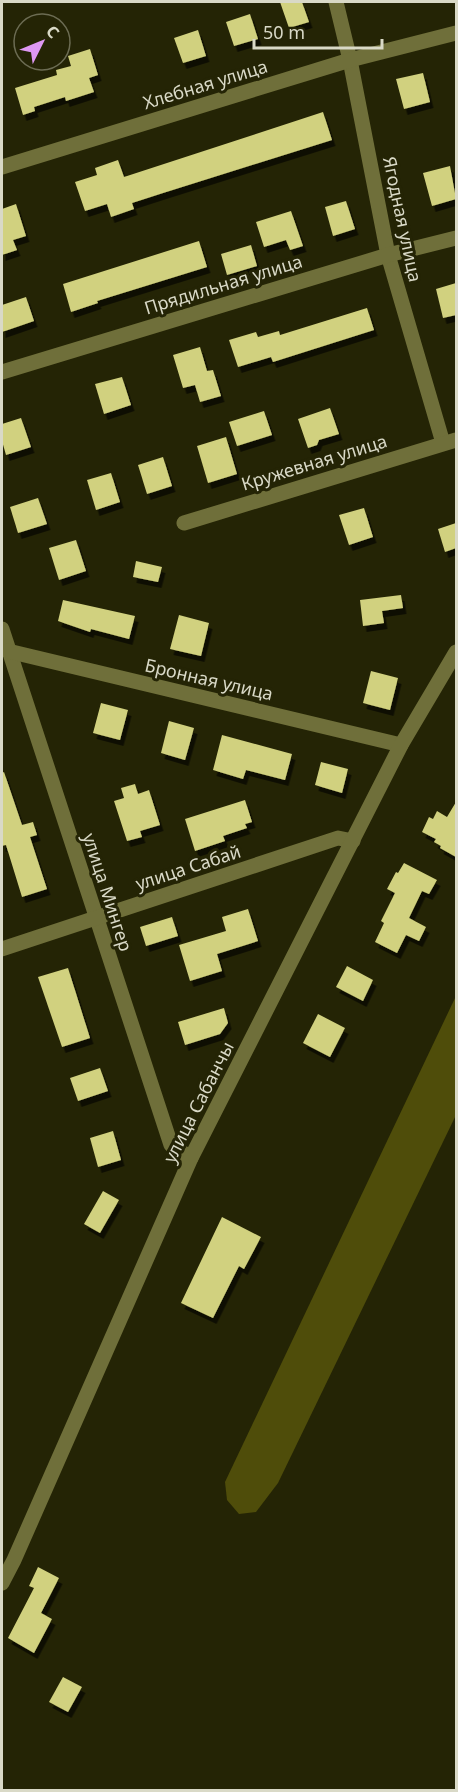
<svg xmlns="http://www.w3.org/2000/svg" width="458" height="1792" viewBox="0 0 458 1792" font-family="'Noto Sans',sans-serif">
<defs>
<filter id="shadow"><feDropShadow dx="3.5" dy="6" stdDeviation="0" flood-color="#0009"/></filter>
</defs>
<rect width="100%" height="100%" fill="#242405"/>
<!-- green -->
<path fill="#4f4d0a" d="M456 996V1115L278 1483 256 1512 239 1514 227 1500 225 1482Z"/>
<!-- building -->
<g fill="#d1d17f" filter="url(#shadow)">
<path d="M280 2H302L309 22 289 28Z"/>
<path d="M250 14 258 39 234 46 226 22Z"/>
<path d="M198 30 206 56 183 63 174 38Z"/>
<path d="M90 49 98 75 89 78 94 92 66 101 65 97 34 107 35 111 23 115 15 88 57 75 56 70 71 66 68 56Z"/>
<path d="M423 73 430 102 404 109 396 79Z"/>
<path d="M323 112 332 140 163 193 132 203 134 209 111 217 107 204 85 211 75 182 97 175 95 168 118 160 124 177Z"/>
<path d="M450 166 456 199 432 206 423 173Z"/>
<path d="M346 201 355 229 333 236 325 207Z"/>
<path d="M16 204 26 236 13 240 17 250 2 255V209Z"/>
<path d="M291 211 303 246 290 250 286 240 264 247 256 222Z"/>
<path d="M199 241 207 267 97 301 98 303 71 312 63 284Z"/>
<path d="M251 245 257 266 227 275 221 254Z"/>
<path d="M456 283V315L443 318 436 289Z"/>
<path d="M26 297 34 321 2 332V305Z"/>
<path d="M367 308 374 330 273 362 271 357 238 367 229 340 256 332 258 337 279 331 280 335Z"/>
<path d="M200 347 207 371 213 370 221 396 200 402 195 385 183 388 173 355Z"/>
<path d="M122 377 131 405 104 414 95 384Z"/>
<path d="M330 408 339 434 319 440 317 445 308 448 298 419Z"/>
<path d="M264 411 272 435 237 446 229 422Z"/>
<path d="M21 418 31 447 6 455 2 441V424Z"/>
<path d="M226 437 237 474 208 483 197 446Z"/>
<path d="M163 457 172 486 147 494 138 465Z"/>
<path d="M111 473 120 502 96 510 87 480Z"/>
<path d="M38 498 47 524 18 533 10 507Z"/>
<path d="M364 508 373 537 349 545 339 515Z"/>
<path d="M456 523V548L445 552 438 529Z"/>
<path d="M76 540 86 571 59 580 49 548Z"/>
<path d="M136 561 162 567 158 582 133 577Z"/>
<path d="M401 595 403 608 382 611 384 623 363 626 360 600Z"/>
<path d="M63 600 135 616 129 639 91 629 90 632 58 621Z"/>
<path d="M179 615 209 623 201 656 170 649Z"/>
<path d="M371 671 398 678 390 710 363 703Z"/>
<path d="M101 703 128 710 120 740 93 733Z"/>
<path d="M169 721 194 728 185 760 161 753Z"/>
<path d="M222 735 292 754 285 780 246 770 243 779 213 770Z"/>
<path d="M321 762 348 769 342 793 315 785Z"/>
<path d="M4 772 22 825 33 822 37 835 30 837 47 889 22 897 6 845 2 846V773Z"/>
<path d="M135 784 138 794 149 790 160 825 140 831 142 837 127 841 114 801 124 798 121 788Z"/>
<path d="M245 800 252 822 245 824 247 828 223 836 225 841 195 851 185 819Z"/>
<path d="M456 802V857L440 848 441 846 434 842 436 839 422 832 429 817 433 819 437 811 447 817Z"/>
<path d="M404 863 437 880 429 894 422 891 409 918 426 927 419 941 406 935 397 953 375 942 384 923 381 921 395 893 387 889 396 872 398 873Z"/>
<path d="M248 909 258 941 217 954 222 971 190 981 179 945 226 931 222 917Z"/>
<path d="M172 917 178 936 146 946 140 927Z"/>
<path d="M347 966 373 980 363 1001 336 987Z"/>
<path d="M68 968 90 1038 62 1047 38 977Z"/>
<path d="M224 1008 228 1023 220 1034 185 1045 178 1022Z"/>
<path d="M318 1014 345 1028 330 1057 303 1043Z"/>
<path d="M100 1068 108 1091 78 1101 70 1078Z"/>
<path d="M113 1131 121 1160 98 1167 90 1138Z"/>
<path d="M103 1191 119 1200 100 1233 84 1224Z"/>
<path d="M222 1217 261 1237 244 1269 239 1266 213 1318 181 1303Z"/>
<path d="M38 1567 59 1578 41 1613 52 1619 34 1653 8 1638 34 1588 29 1586Z"/>
<path d="M63 1677 82 1687 68 1712 49 1702Z"/>
</g>
<g fill="none" stroke-linecap="round" stroke-linejoin="round">
<!-- minor -->
<g stroke="#6f6f3a" stroke-width="15">
<path d="M336 2 350 60 388 255 443 443"/>
<path d="M2 167 350 60 456 33"/>
<path d="M2 372 388 255 456 238"/>
<path d="M184 523 456 440"/>
<path d="M2 629 171 1145 191 1158"/>
<path d="M8 651 401 745"/>
<path d="M2 949 338 838 353 841"/>
<path d="M2 1583 14 1560 191 1158 401 745 456 652"/>
</g>
</g>
<g text-anchor="middle" dominant-baseline="central" stroke-width="6" stroke-linejoin="round" paint-order="stroke">
<!-- street labels -->
<g font-size="18" fill="#d9d9c7" stroke="#242405">
<text transform="translate(205 84) rotate(-17)">Хлебная улица</text>
<text transform="translate(403 219) rotate(78)">Ягодная улица</text>
<text transform="translate(223 284) rotate(-17)">Прядильная улица</text>
<text transform="translate(314 462) rotate(-17)">Кружевная улица</text>
<text transform="translate(209 679) rotate(13)">Бронная улица</text>
<text transform="translate(188 867) rotate(-18)">улица Сабай</text>
<text transform="translate(108 892) rotate(72)">улица Мингер</text>
<text transform="translate(198 1102) rotate(-63)">улица Сабанчы</text>
</g>
</g>
<!-- border -->
<rect width="458" height="1792" fill="none" stroke="#d9d9c7" stroke-width="6"/>
<!-- north arrow -->
<g transform="translate(42 42) rotate(47)"><circle r="28" fill="#242405" stroke="#6c6c53" stroke-width="1.5"/>
<path d="M0-4.5L10 22L0 15L-10 22Z" fill="#de98f3"/>
<text y="-9" font-size="16" font-weight="bold" text-anchor="middle" fill="#d9d9c7">С</text>
</g>
<!-- scale -->
<path d="M254 39v9h128v-9" fill="none" stroke="#d9d9c7" stroke-width="3"/>
<text x="263" y="39" font-size="18" fill="#d9d9c7" stroke="#242405" stroke-width="4.5" paint-order="stroke">50 m</text>
</svg>
